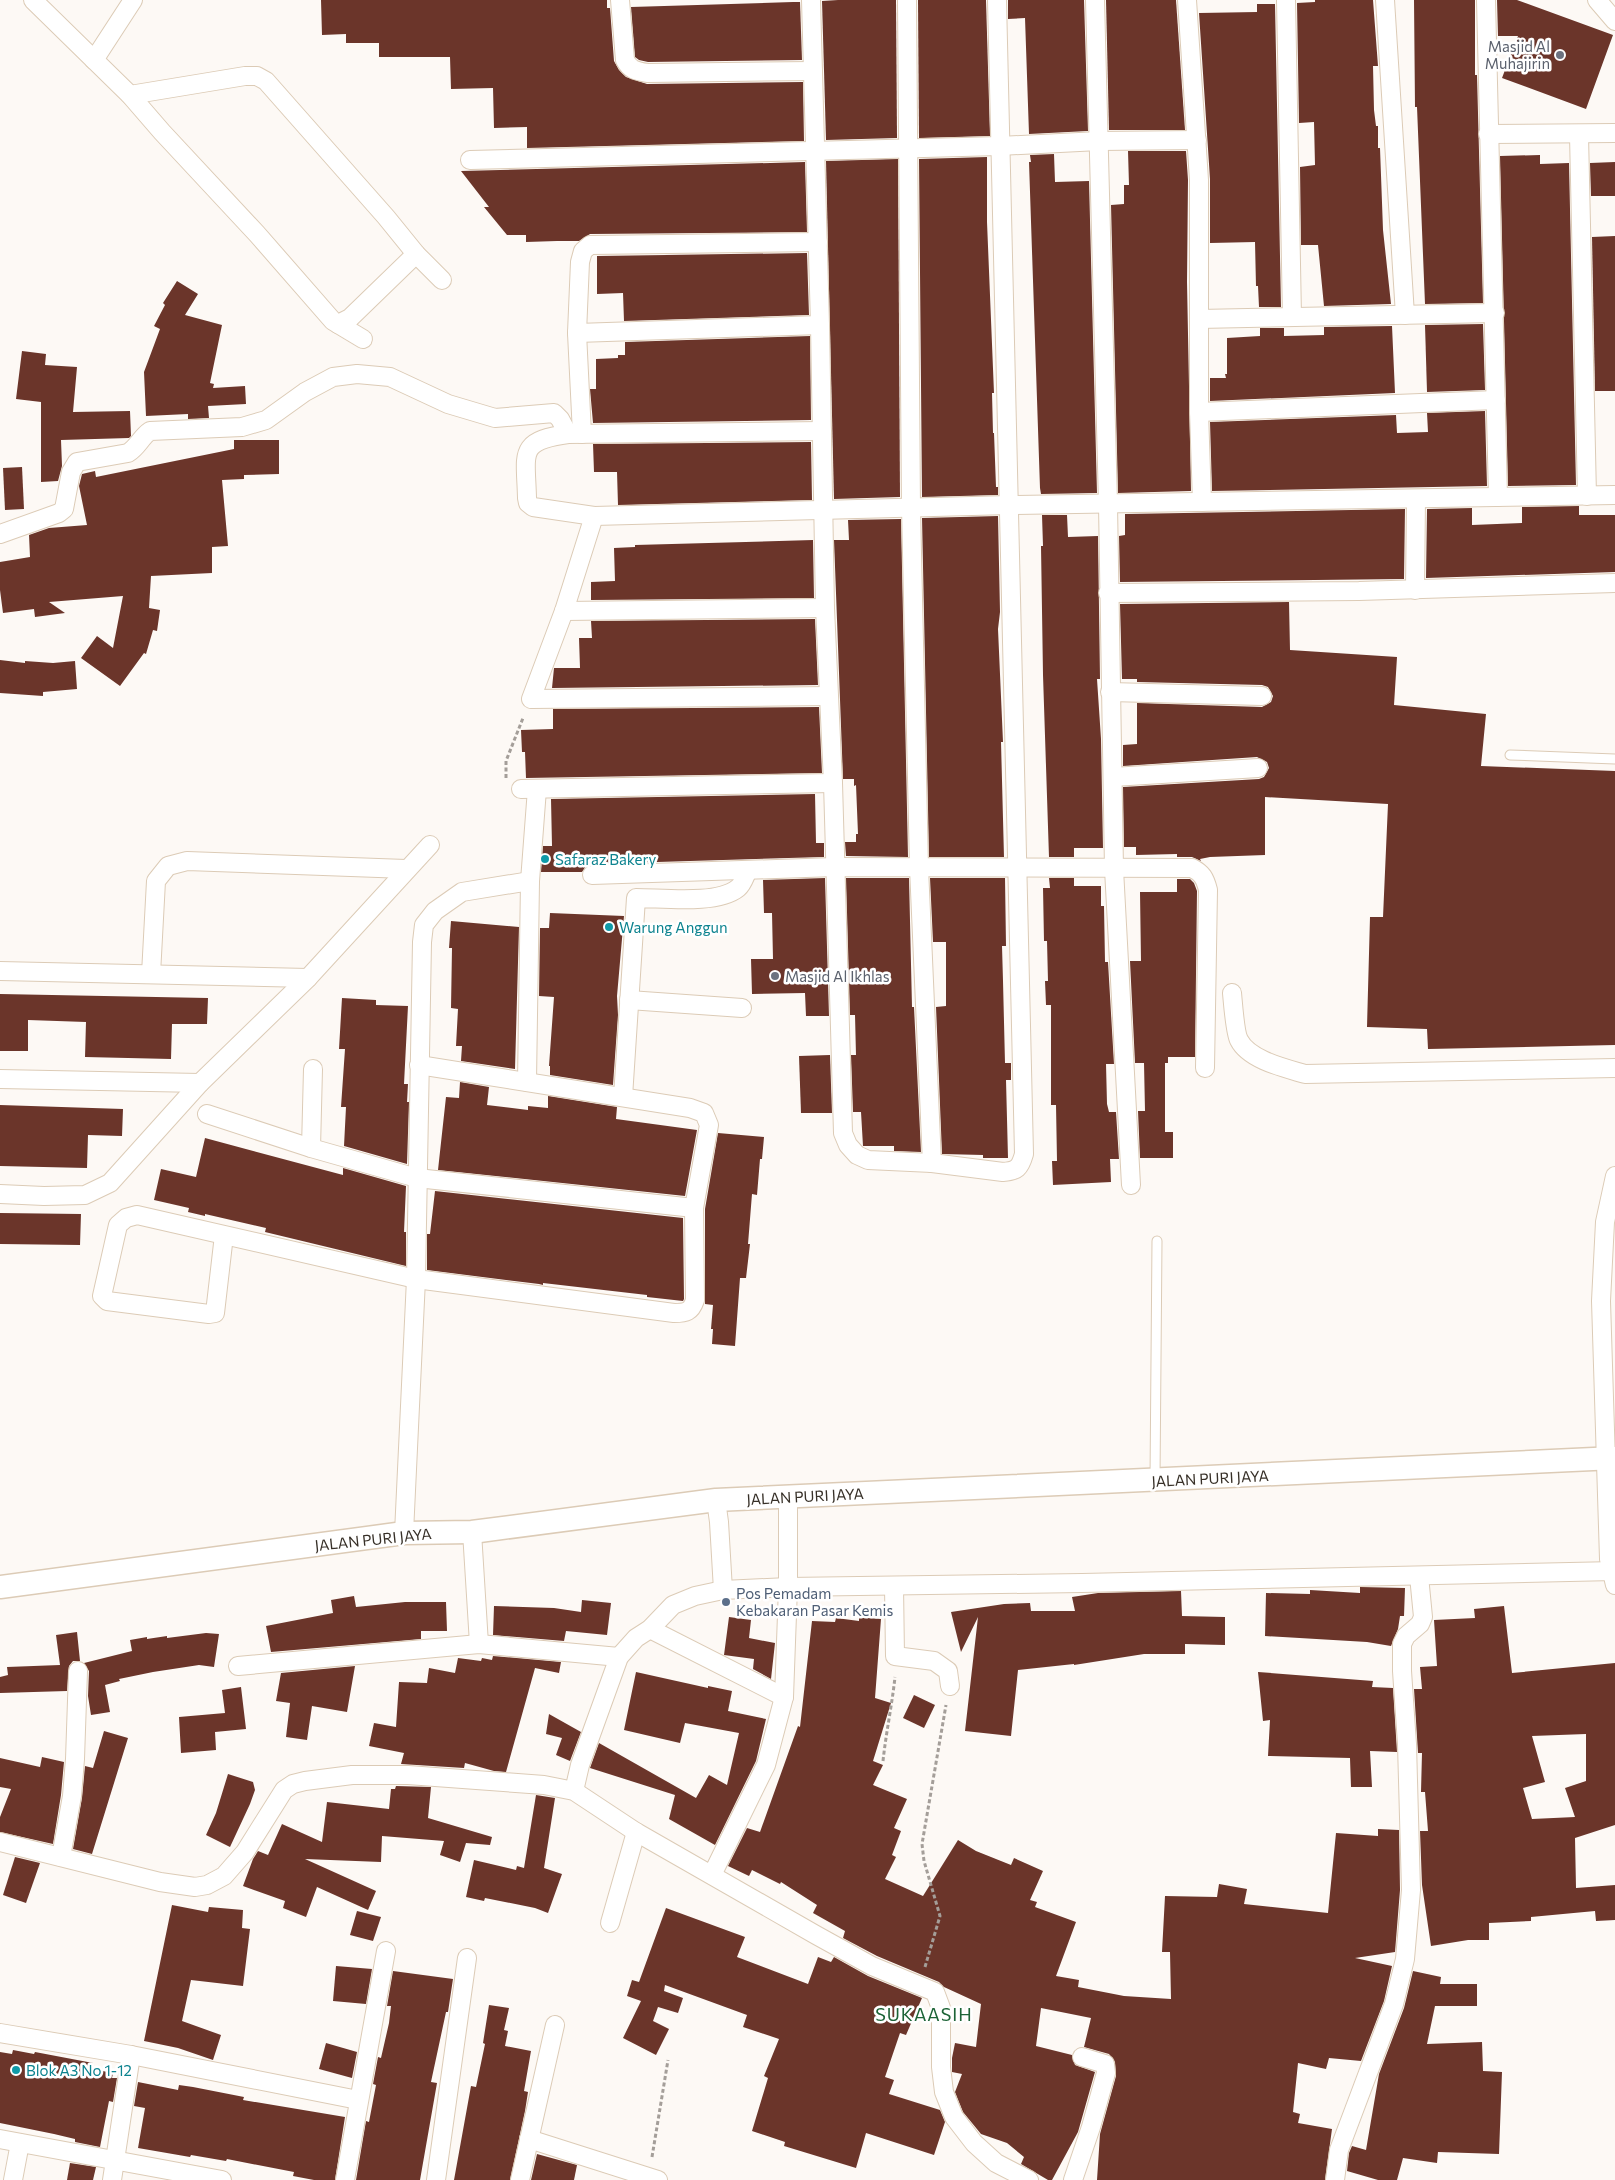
<svg xmlns="http://www.w3.org/2000/svg" width="1615" height="2180" viewBox="0 0 1615 2180" font-family="Commissioner,sans-serif">
<rect width="100%" height="100%" fill="#fdf9f5"/>
<!-- building -->
<g fill="#6b352a" fill-rule="evenodd">
<path d="M321 0H607V8H610L614 61 619 70 626 77 647 84 803 82 804 141 527 148V127L494 128 493 88 451 89 450 57H379V43H346V34L322 35Z"/>
<path d="M838 0H896L897 138 826 140 822 1Z"/>
<path d="M918 0H986L990 136 919 138Z"/>
<path d="M1008 0H1084L1088 131 1029 134 1025 18 1008 19Z"/>
<path d="M1106 0H1176L1185 130H1109Z"/>
<path d="M1315 0H1373L1378 66H1373L1374 110 1376 126H1378V148H1380L1383 230 1391 304 1324 306 1318 245H1301L1300 167 1315 165 1314 122 1299 123 1297 3 1315 2Z"/>
<path d="M1414 0H1475V75H1477L1483 303 1425 304 1417 107H1415Z"/>
<path d="M1497 0H1517L1613 35 1586 109 1502 78 1518 36H1498Z"/>
<path d="M793 2H800L802 60 648 62 639 60 635 57 631 7Z"/>
<path d="M1257 4H1275L1281 307H1259L1258 286H1256L1255 242 1210 243V179L1199 13 1257 12Z"/>
<path d="M1128 151H1186L1188 180 1187 282 1191 491 1118 493 1111 205 1124 204V185H1129Z"/>
<path d="M1054 154 1055 182 1089 181 1097 493 1041 494 1040 488 1029 162H1031L1030 155Z"/>
<path d="M1540 155V164L1569 163 1576 485 1508 486 1500 156Z"/>
<path d="M987 157V222L994 393H992L993 433H994L996 487H998V495L922 497 919 159Z"/>
<path d="M898 159 900 497 834 499 826 161Z"/>
<path d="M805 162 807 232 590 234 579 241H557L526 242V235H507L484 207H489L461 171Z"/>
<path d="M1615 162V196H1591L1590 163Z"/>
<path d="M1615 236V391H1595L1592 237Z"/>
<path d="M807 253 809 315 624 321 623 293 597 294V256Z"/>
<path d="M177 281 198 294 185 315 222 325 210 383 214 384 213 388 245 386 246 404 208 406 209 418 188 419V414L146 416 144 372 160 329 154 326 165 305 163 303Z"/>
<path d="M1483 324 1485 390 1427 392 1425 325Z"/>
<path d="M1392 326 1395 393 1210 401V378H1226L1225 374H1227V338L1260 336V328H1284V336L1324 335V327Z"/>
<path d="M810 336 811 420 593 423 590 389H596V359L618 358V355H625V342Z"/>
<path d="M22 351 46 354 45 365 77 367 73 412 130 411 131 436 129 438 61 440 62 466 58 481 41 482V402L16 399Z"/>
<path d="M1485 411 1487 486 1212 491 1210 422 1396 415 1397 433 1428 432 1427 413Z"/>
<path d="M234 440H279V474L244 475V479L222 480 228 546 212 547V573L151 576 149 608 160 610 157 631 153 630 146 654 144 653 120 686 81 658 97 636 113 648 123 596 49 602 65 613 35 617 34 609 3 613 0 590V562L30 557 29 535 49 528 87 525 79 486 82 474 95 471 96 477 234 449Z"/>
<path d="M811 442 812 500 618 505 617 472H594L593 444Z"/>
<path d="M22 467 24 509 5 510 3 468Z"/>
<path d="M1579 506V515H1615V572L1426 578 1427 509 1472 508V525L1522 523V507Z"/>
<path d="M1405 509 1404 579 1120 582 1119 536 1125 535V514Z"/>
<path d="M1042 515H1067L1068 537 1098 536 1100 679H1097L1101 739 1103 848H1074V857H1049L1043 675 1041 546H1043Z"/>
<path d="M998 516 1000 612 998 629 1003 742H1001L1004 857H929L922 518Z"/>
<path d="M901 519 908 857 846 856 845 842H856V834H858L856 785 854 786V779H843L834 540H849L848 520Z"/>
<path d="M813 540 814 598 591 600V582L615 581 614 548 635 547V545Z"/>
<path d="M1289 602 1290 650 1397 657 1394 705 1486 714 1481 766 1615 771V1045L1428 1049 1427 1029 1367 1027 1370 917H1383L1388 804 1265 797V855L1210 857 1200 859 1201 861 1192 857H1177V854L1136 855V847H1124L1123 787 1259 779 1264 777 1269 768 1267 762 1257 757 1123 766V745L1137 744V703L1262 707 1271 702 1273 696 1268 687 1262 685 1137 682V679H1122L1120 604Z"/>
<path d="M815 619 818 685 552 688 554 668H580L579 638H592L591 621Z"/>
<path d="M0 660 25 663V661L53 663 75 661 77 689 43 692V696L0 693Z"/>
<path d="M819 707 822 773 526 778 525 752H522L521 730 553 729V709Z"/>
<path d="M815 794 816 843H824V857L592 864 586 866 582 872H541L543 846H552L551 799Z"/>
<path d="M825 878 829 1016H806L805 993 752 994 751 959H773L772 913H764L763 880Z"/>
<path d="M846 878H909L912 1007H914L921 1152 894 1151V1146H863L861 1112H853L851 1055H856L855 1015H850Z"/>
<path d="M930 878H1005L1006 946H1002L1003 981 1005 1063H1011V1080H1006L1008 1158H983V1155L942 1154 936 1007 946 1006V942H933Z"/>
<path d="M1049 878H1074V886H1101V906H1104L1105 962H1108L1114 1064H1106L1107 1104 1109 1112H1116L1119 1159H1110L1111 1182 1053 1185 1052 1161H1057L1056 1105H1051V1005H1046L1045 981H1048L1047 941H1044L1043 888H1050Z"/>
<path d="M1177 879H1190L1194 883 1197 891 1195 1057H1168V1063H1165V1132H1173V1158H1140L1138 1111H1145L1144 1063H1135L1130 961H1141L1140 892H1177Z"/>
<path d="M550 913 624 916 617 996 618 1015 613 1085 550 1075V1066H549L554 997 539 996 540 928H549Z"/>
<path d="M451 921 519 927 515 1069 461 1061 462 1046H456L458 1009 451 1008 452 948H449Z"/>
<path d="M0 994 208 998 207 1024H172L171 1059 85 1057 86 1022 28 1020V1051H0Z"/>
<path d="M342 998 376 1000V1005L408 1006 404 1084H408L407 1102H409L407 1164 344 1146 346 1107H341L345 1049H339Z"/>
<path d="M830 1055 832 1113H801L799 1056Z"/>
<path d="M460 1082 489 1087 487 1105 528 1110V1106L548 1108V1096L617 1107 616 1119 697 1130 685 1196 438 1170 446 1097 459 1098Z"/>
<path d="M0 1105 123 1109 122 1136 88 1135 87 1168 0 1166Z"/>
<path d="M718 1133 764 1137 762 1159H760L757 1195 752 1194 748 1244H750L746 1278H740L735 1346 712 1344 713 1329H711L713 1305 705 1304V1209Z"/>
<path d="M205 1138 343 1175V1168L406 1186 404 1232H406V1266L265 1232 266 1228 205 1214V1216L188 1212 189 1208 154 1200 161 1169 196 1177Z"/>
<path d="M435 1191 683 1218 684 1299 683 1301 647 1297V1295L543 1283V1285L539 1284 427 1270V1234H430Z"/>
<path d="M0 1213 81 1214 80 1245 0 1244Z"/>
<path d="M1360 1587 1405 1588 1404 1616H1400L1398 1629 1391 1646 1367 1642 1265 1636 1266 1593 1310 1594V1590L1360 1593Z"/>
<path d="M1181 1591 1182 1616 1225 1617V1645L1185 1644V1654H1144L1074 1665V1664L1018 1670 1011 1736 965 1731 978 1617 961 1652 951 1612 1004 1604 1030 1603 1031 1611H1075L1072 1597 1098 1593Z"/>
<path d="M354 1596 356 1607 405 1602H446L447 1631H421V1639L271 1652 266 1626 333 1613 331 1600Z"/>
<path d="M582 1600 611 1603 607 1635 566 1631 564 1641 493 1635 494 1606 554 1608 581 1612Z"/>
<path d="M1504 1606 1512 1673 1615 1663V1825L1575 1838 1576 1888 1615 1885V1920L1596 1921 1595 1911 1531 1917V1921L1489 1923V1940H1468L1431 1946 1422 1885 1420 1831H1428L1425 1792H1421L1422 1753H1418L1414 1689H1422L1420 1667 1437 1666 1434 1620 1475 1618 1474 1609ZM1586 1734V1781L1565 1788 1575 1817 1532 1819 1523 1788 1545 1782 1532 1736Z"/>
<path d="M729 1617 751 1620 749 1638 775 1643 771 1679 753 1669 754 1659 724 1655Z"/>
<path d="M859 1617 881 1619 875 1698 891 1703 873 1761 883 1765 873 1785 907 1799 894 1828 901 1831 892 1855 896 1857 885 1879 923 1896 958 1840 976 1851 1011 1865 1014 1858 1043 1871 1030 1900 1037 1902 1035 1907 1076 1922 1056 1976 1079 1980 1078 1987 1124 1996 1171 1999 1170 1952H1162L1165 1896 1217 1897 1219 1884 1247 1889 1244 1904 1328 1913 1336 1833 1378 1836V1829L1399 1830 1400 1890 1395 1952 1355 1958 1392 1966 1384 2001 1361 2061 1329 2058 1326 2069 1298 2063 1293 2112 1300 2114 1298 2123 1332 2129 1325 2180H1097L1100 2134 1116 2076 1115 2062 1109 2054 1084 2047 1091 2018 1041 2008 1036 2046 1072 2055 1075 2065 1095 2072 1078 2132 1052 2180H1048L1021 2164 1024 2157 1007 2143 981 2134 963 2112 955 2092 962 2074 952 2072V2058L955 2043 976 2047 981 2004 944 1987 939 1982 877 1956 843 1938 845 1931 813 1913 817 1905 781 1882 780 1884 752 1870 749 1876 728 1866 747 1828 760 1832 798 1726 800 1727 812 1621 835 1622 836 1618 859 1621Z"/>
<path d="M77 1632 80 1661H73L69 1666 67 1691 0 1693V1677L8 1675 7 1667 60 1665 56 1635Z"/>
<path d="M206 1633 219 1634 214 1667 199 1665 153 1672 119 1679 120 1681 105 1685 110 1712 91 1715 88 1696 89 1671 84 1663 132 1651 130 1640 147 1637V1639L167 1636V1638Z"/>
<path d="M493 1656 561 1662 559 1673 535 1668 506 1772 494 1771 465 1763 464 1768 401 1764 404 1753 369 1746 374 1723 396 1727 399 1682 427 1683 429 1668 455 1673 458 1658 481 1661 482 1658 492 1660Z"/>
<path d="M355 1666 347 1712 312 1706 307 1740 286 1737 290 1703 276 1701 281 1673Z"/>
<path d="M636 1672 708 1688V1686L732 1691 728 1711 766 1719 756 1761 715 1845 669 1819 675 1795 590 1768 599 1743 696 1798 709 1775 727 1785 739 1733 685 1723 680 1743 624 1730Z"/>
<path d="M1258 1672 1373 1681 1372 1687 1393 1688 1397 1752 1370 1751 1372 1787H1351L1350 1758 1268 1756 1270 1720 1263 1721Z"/>
<path d="M241 1687 246 1729 215 1732 216 1750 181 1753 179 1717 225 1713 222 1690Z"/>
<path d="M914 1695 935 1705 924 1728 903 1718Z"/>
<path d="M549 1714 581 1732 570 1761 556 1755 562 1738 546 1734Z"/>
<path d="M104 1731 128 1738 92 1854 73 1849 82 1798 85 1766 93 1768Z"/>
<path d="M42 1757 64 1762 61 1795 53 1844 0 1832V1817L11 1789 0 1787V1758L40 1767Z"/>
<path d="M228 1774 253 1782 255 1790 250 1804 230 1847 206 1835 216 1813Z"/>
<path d="M396 1786 431 1787 428 1818 492 1837 490 1845 466 1843 460 1862 440 1855 444 1841 382 1836 381 1862 305 1859 376 1891 368 1910 317 1887 306 1917 283 1908 285 1901 243 1886 253 1859 258 1851 268 1855 282 1824 322 1842 327 1802 389 1809 391 1789H395Z"/>
<path d="M536 1795 555 1798 544 1868 562 1874 548 1913 535 1908 485 1898 484 1901 466 1897 474 1860 516 1870 517 1866 524 1868Z"/>
<path d="M15 1857 40 1863 26 1903 3 1895Z"/>
<path d="M172 1905 208 1912 209 1907 243 1910 242 1928 250 1929 243 1986 191 1980 182 2021 221 2035 213 2060 178 2048 144 2041Z"/>
<path d="M666 1908 745 1937 737 1957 808 1984 818 1957 831 1962 834 1957 868 1976 922 1998 906 2035 900 2033 885 2077 894 2080 889 2094 940 2110 945 2122 934 2155 866 2133 856 2168 784 2146 785 2142 752 2131 768 2078 764 2076 779 2039 743 2027 747 2015 665 1985 664 1991 683 1998 678 2013 658 2007 653 2021 669 2029 656 2055 623 2038 641 2001 627 1996 632 1980 639 1982Z"/>
<path d="M357 1911 381 1917 373 1941 350 1935Z"/>
<path d="M336 1966 372 1969 366 2004 333 2001Z"/>
<path d="M393 1971 453 1979 448 2012H446L431 2082 437 2083 420 2180H356L366 2121 369 2122 376 2085 373 2084 378 2057 381 2058 389 2023 391 2006H387Z"/>
<path d="M1413 1971 1441 1977 1440 1984H1477V2006H1435L1427 2044 1482 2042 1483 2071 1502 2072 1499 2154 1438 2152 1437 2163 1403 2158 1397 2180H1378L1347 2171 1349 2153 1352 2146 1366 2150 1379 2074 1404 2008Z"/>
<path d="M489 2005 509 2008 504 2030 508 2031 505 2046 531 2051 524 2091 528 2092 525 2111 510 2180H454L471 2086 476 2087 485 2044 483 2043Z"/>
<path d="M326 2043 357 2052 352 2078 319 2069Z"/>
<path d="M13 2050 34 2054 35 2052 93 2063 92 2069 113 2073 112 2078H117L113 2102 109 2101 100 2147 75 2142V2139L54 2134 0 2123V2052L12 2054Z"/>
<path d="M138 2082 178 2090 179 2085 193 2087 244 2097 243 2100 345 2117 335 2180H314L293 2176 294 2172 227 2159 226 2161 191 2155 190 2157 138 2148 145 2108 134 2106Z"/>
<path d="M537 2154 577 2165 574 2180H531Z"/>
<path d="M70 2163 96 2167 93 2180H67Z"/>
</g>
<g fill="none" stroke-linecap="round" stroke-linejoin="round">
<!-- service casing -->
<g stroke="#dccbb6" stroke-width="11">
<g id="service">
<path d="M1510 755 1615 759"/>
<path d="M1155 1480 1157 1241"/>
</g>
</g>
<!-- minor casing -->
<g stroke="#dccbb6" stroke-width="20">
<g id="minor">
<path d="M33 0 130 95 162 132 257 234 333 321 338 324 350 318 416 254"/>
<path d="M620 0 625 60C630 70 636 71 647 73L813 71"/>
<path d="M811 0 820 325 825 608 833 783 843 1133 848 1145 857 1155 868 1160 932 1163 1003 1172C1017 1171 1020 1168 1024 1154L997 0"/>
<path d="M907 0 911 508 919 868 932 1163"/>
<path d="M1095 0 1108 504 1114 869 1131 1185"/>
<path d="M1187 0 1199 180V412L1202 502"/>
<path d="M1286 0 1292 317"/>
<path d="M1385 0 1405 315"/>
<path d="M1486 0 1498 497"/>
<path d="M1597 0 1615 21"/>
<path d="M94 60 133 0"/>
<path d="M130 95 245 76H257L266 81 386 217 416 254 442 280"/>
<path d="M1488 134 1615 133"/>
<path d="M1579 135 1587 496"/>
<path d="M470 160 1000 146 1099 141 1197 140"/>
<path d="M1199 319 1495 313"/>
<path d="M338 324 363 339"/>
<path d="M577 333 820 325"/>
<path d="M1199 412 1496 400"/>
<path d="M822 431 568 434C517 441 526 453 527 498L528 503 533 507 594 516 1010 505 1615 495"/>
<path d="M582 434 577 333 580 262 583 251 590 245 818 242"/>
<path d="M594 516 564 611 531 699 828 696"/>
<path d="M0 534 59 513 64 509 71 472 77 462 128 453C138 447 141 437 150 431L242 427 266 420 305 392 333 377 357 374 390 377 448 404 495 418 554 413 560 419 568 434"/>
<path d="M1415 590 1416 499"/>
<path d="M1108 593 1359 591 1615 583"/>
<path d="M564 611 825 608"/>
<path d="M1110 692 1262 696"/>
<path d="M1113 777 1258 768"/>
<path d="M521 789 833 783"/>
<path d="M592 875 835 867 1192 868C1202 873 1205 878 1208 890L1205 1068"/>
<path d="M0 971 308 978"/>
<path d="M151 974 156 881 168 866 187 861 406 869"/>
<path d="M1232 993C1233 1003 1235 1033 1239 1040 1249 1060 1285 1068 1305 1074L1615 1068"/>
<path d="M629 1000 742 1008"/>
<path d="M0 1079 200 1083"/>
<path d="M527 1082 530 881 537 789"/>
<path d="M623 1097 636 898C663 898 717 905 738 888 743 884 745 876 748 870"/>
<path d="M207 1114 311 1148 417 1178 694 1208"/>
<path d="M311 1148 313 1069"/>
<path d="M1615 1176 1605 1222 1601 1301 1609 1559 1615 1585"/>
<path d="M0 1194 44 1196 85 1195 110 1183 200 1083 308 978 430 845"/>
<path d="M224 1235 215 1313 209 1314 107 1301 102 1296 118 1225 126 1218 137 1215 416 1279 674 1313C686 1313 691 1312 695 1300L694 1208 709 1125 704 1113 690 1108 419 1065"/>
<path d="M716 1500 719 1522 723 1590"/>
<path d="M472 1532 479 1644"/>
<path d="M404 1533 416 1279 422 942 424 925 435 911 462 892 530 881"/>
<path d="M894 1586 895 1656 934 1661 948 1671 950 1686"/>
<path d="M650 1629 784 1697"/>
<path d="M238 1666 479 1644 619 1657"/>
<path d="M574 1791 580 1765 619 1657 636 1638 650 1629 673 1605 695 1596 723 1590 788 1587 1082 1583 1615 1571"/>
<path d="M0 1842 160 1882 195 1887 207 1885 224 1876 245 1852 284 1790 293 1784 305 1781 352 1775H408L544 1785 574 1791 636 1832 816 1935 872 1966 935 1992 941 2008V2067L944 2092 954 2117 974 2143 996 2163 1029 2180"/>
<path d="M61 1857 72 1796 75 1759 78 1671"/>
<path d="M712 1875 766 1765 784 1697 788 1587V1497"/>
<path d="M610 1923 636 1832"/>
<path d="M0 2033 131 2055 358 2100"/>
<path d="M0 2139 222 2180"/>
<path d="M529 2139 658 2180"/>
<path d="M13 2180 20 2143"/>
<path d="M112 2180 131 2055"/>
<path d="M345 2180 386 1951"/>
<path d="M436 2180 467 1958"/>
<path d="M520 2180 555 2025"/>
<path d="M1073 2180 1091 2127 1106 2073 1105 2064 1082 2057"/>
<path d="M1335 2180 1339 2150 1394 2004 1405 1959 1411 1890 1407 1744 1402 1671V1644L1406 1636 1420 1624 1423 1617 1419 1576"/>
</g>
</g>
<!-- tertiary casing -->
<g stroke="#dccbb6" stroke-width="25">
<path id="tertiary" d="M0 1587 404 1533 472 1532 716 1500 1615 1458"/>
</g>
<!-- path -->
<g stroke="#a49e99" stroke-width="3" stroke-dasharray="4 2.5" stroke-linecap="butt">
<path d="M506 778V761L523 718"/>
<path d="M883 1761C886 1733 892 1705 895 1677"/>
<path d="M925 1967 940 1916 924 1861 922 1844 946 1705"/>
<path d="M652 2157 668 2060"/>
</g>
<!-- service -->
<use href="#service" stroke="#fff" stroke-width="9"/>
<!-- minor -->
<use href="#minor" stroke="#fff" stroke-width="18"/>
<!-- tertiary -->
<use href="#tertiary" stroke="#fff" stroke-width="22"/>
</g>
<!-- markers -->
<g fill="#6b7280" stroke="#fff" stroke-width="2">
<circle cx="1560" cy="55" r="5"/>
<circle cx="775" cy="976" r="5"/>
</g>
<g fill="#0f9aa8" stroke="#fff" stroke-width="2">
<circle cx="545" cy="859" r="5"/>
<circle cx="609" cy="927" r="5"/>
<circle cx="16" cy="2070" r="5"/>
</g>
<circle fill="#5c6f8a" stroke="#fff" stroke-width="2" cx="726" cy="1602" r="5"/>
<g text-anchor="middle" dominant-baseline="central" stroke-width="5" stroke-linejoin="round" paint-order="stroke">
<!-- worship labels -->
<g font-size="15" fill="#5b616d" stroke="#fff" text-anchor="end">
<text x="1550" y="46">Masjid Al<tspan x="1550" dy="17">Muhajirin</tspan></text>
<text x="785" y="976" text-anchor="start">Masjid Al Ikhlas</text>
</g>
<!-- culture labels -->
<g font-size="15" fill="#0d838f" stroke="#fff" text-anchor="start">
<text x="555" y="859">Safaraz Bakery</text>
<text x="619" y="927">Warung Anggun</text>
<text x="26" y="2070">Blok A3 No 1-12</text>
</g>
<!-- street labels -->
<g font-size="15" fill="#373028" stroke="#fff">
<text transform="translate(1210 1478) rotate(-3)">JALAN PURI JAYA</text>
<text transform="translate(805 1496) rotate(-3)">JALAN PURI JAYA</text>
<text transform="translate(373 1539) rotate(-6)">JALAN PURI JAYA</text>
</g>
<!-- service labels -->
<g font-size="15" fill="#4e5e75" stroke="#fff" text-anchor="start">
<text x="736" y="1593">Pos Pemadam<tspan x="736" dy="17">Kebakaran Pasar Kemis</tspan></text>
</g>
<!-- quarter labels -->
<g font-size="18" letter-spacing="1" fill="#1d6437" stroke="#fff">
<text x="924" y="2014">SUKAASIH</text>
</g>
</g>
</svg>
